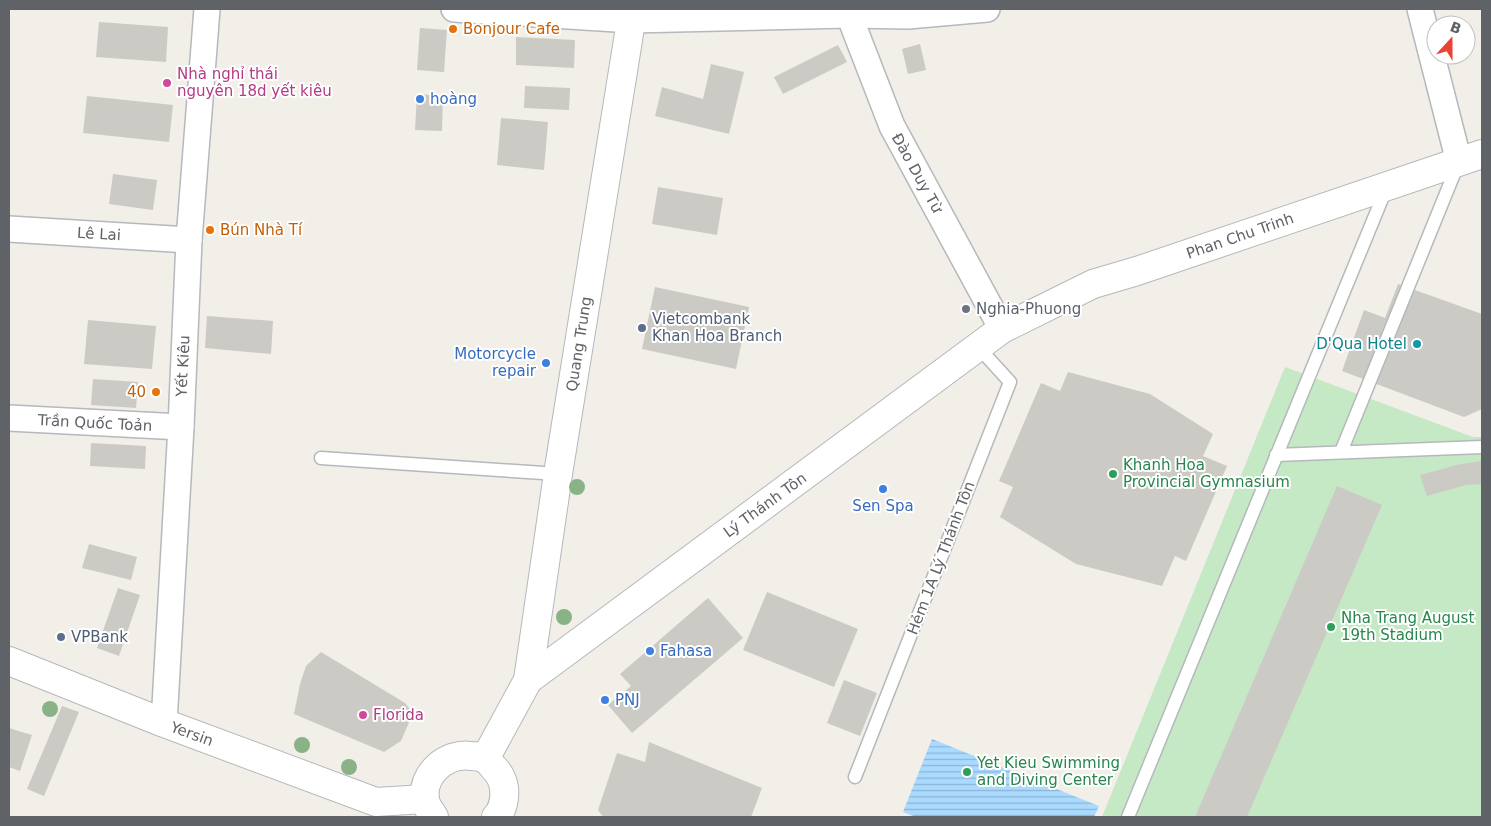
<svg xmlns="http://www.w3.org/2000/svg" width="1491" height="826" viewBox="0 0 1491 826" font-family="'DejaVu Sans',sans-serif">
<defs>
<pattern id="water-rules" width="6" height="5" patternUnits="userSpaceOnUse" patternTransform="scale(1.25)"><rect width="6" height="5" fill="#aadaff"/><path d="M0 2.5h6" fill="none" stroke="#8eb4d2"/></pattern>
</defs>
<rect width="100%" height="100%" fill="#f1efe8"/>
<!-- pitch -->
<path fill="#c5e8c5" d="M1285 367 1473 437H1482V817H1102Z"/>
<!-- water -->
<path fill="url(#water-rules)" d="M932 739 1099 806 1094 817H916L903 812Z"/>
<!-- building -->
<g fill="#cccac5">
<path d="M99 22 168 27 166 62 96 57Z"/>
<path d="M420 28 447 30 444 72 417 70Z"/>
<path d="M516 37 575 40 574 68 516 65Z"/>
<path d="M920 44 926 70 908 74 902 49Z"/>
<path d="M838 45 847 62 783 94 774 77Z"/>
<path d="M711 64 744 72 729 134 655 116 662 87 703 99Z"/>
<path d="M525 86 570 88 569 110 524 108Z"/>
<path d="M417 94 443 96 442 131 415 130Z"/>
<path d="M87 96 173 105 169 142 83 133Z"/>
<path d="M501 118 548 122 544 170 497 165Z"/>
<path d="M113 174 157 180 153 210 109 204Z"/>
<path d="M658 187 723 198 717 235 652 224Z"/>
<path d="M1398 284 1482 314V409L1464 417 1342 371 1364 310 1385 318Z"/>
<path d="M655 287 749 307 736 369 642 349Z"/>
<path d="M207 316 273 321 271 354 205 348Z"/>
<path d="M88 320 156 326 152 369 84 364Z"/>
<path d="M1068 372 1150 394 1213 434 1203 456 1227 466 1186 561 1175 556 1162 586 1076 564 1000 517 1013 487 999 481 1041 383 1060 391Z"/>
<path d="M93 379 138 382 136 408 91 405Z"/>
<path d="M91 443 146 446 145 469 90 466Z"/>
<path d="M1482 461V484L1466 485 1427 496 1420 475 1461 464Z"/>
<path d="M1337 486 1382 505 1247 817H1195Z"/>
<path d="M89 544 137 557 131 580 82 568Z"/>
<path d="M118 588 140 595 119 656 97 648Z"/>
<path d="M767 592 858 629 834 687 743 650Z"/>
<path d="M708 598 743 638 632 733 608 705 631 686 620 674Z"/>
<path d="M321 652 405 703 413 713 401 741 384 752 294 714 300 684 306 666Z"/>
<path d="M844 680 877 693 860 736 827 723Z"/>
<path d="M62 706 79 712 44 796 27 789Z"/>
<path d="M9 728 32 735 20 771 9 767Z"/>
<path d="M649 742 762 788 751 817H603L598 810 617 753 645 762Z"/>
</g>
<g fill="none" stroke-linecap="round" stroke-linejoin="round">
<!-- service casing -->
<g stroke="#b5b8bc" stroke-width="15">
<g id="service">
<path d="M1341 452 1458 164"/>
<path d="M1276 455 1482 447"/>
<path d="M321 458 558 474"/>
<path d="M855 777 1010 382 979 348"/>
<path d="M1128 817 1386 189"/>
</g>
</g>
<!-- minor casing -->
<g stroke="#b5b8bc" stroke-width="28">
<g id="minor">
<path d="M454 9 632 20 849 15 908 16 987 9"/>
<path d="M849 9V15L892 126 1002 329"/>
<path d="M1420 9 1459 162"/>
<path d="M9 229 189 240"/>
<path d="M9 418 181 427"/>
<path d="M164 723 181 427 189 240 207 9"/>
</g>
</g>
<!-- tertiary casing -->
<g stroke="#b5b8bc" stroke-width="30">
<g id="tertiary">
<path d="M9 661 164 723 376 802 425 799"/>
<path d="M528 680 1002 329 1093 284 1137 271 1482 154"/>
<path d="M485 759 528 680 558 474 633 9"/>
<path d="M434 817C431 812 426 806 425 800 421 774 447 752 471 756 475 756 482 757 486 759 489 761 491 765 494 768 499 773 503 781 504 788 505 798 503 810 496 817"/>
</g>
</g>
<!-- service -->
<use href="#service" stroke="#fff" stroke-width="12"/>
<!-- minor -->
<use href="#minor" stroke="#fff" stroke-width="25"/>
<!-- tertiary -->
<use href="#tertiary" stroke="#fff" stroke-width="28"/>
</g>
<!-- trees -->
<g fill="#89b387">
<circle cx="577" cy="487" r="8"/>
<circle cx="564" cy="617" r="8"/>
<circle cx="50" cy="709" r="8"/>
<circle cx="302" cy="745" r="8"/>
<circle cx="349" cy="767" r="8"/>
</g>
<!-- markers -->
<g fill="#e8710a" stroke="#fff" stroke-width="2">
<circle cx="453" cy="29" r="5"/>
<circle cx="210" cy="230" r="5"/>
<circle cx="156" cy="392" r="5"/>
</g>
<g fill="#d1479c" stroke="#fff" stroke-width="2">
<circle cx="167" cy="83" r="5"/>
<circle cx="363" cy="715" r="5"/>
</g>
<g fill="#3f7fe0" stroke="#fff" stroke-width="2">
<circle cx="420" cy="99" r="5"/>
<circle cx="546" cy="363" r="5"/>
<circle cx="883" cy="489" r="5"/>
<circle cx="650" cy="651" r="5"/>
<circle cx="605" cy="700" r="5"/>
</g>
<circle fill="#6b7280" stroke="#fff" stroke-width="2" cx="966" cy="309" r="5"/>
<g fill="#5c6f8a" stroke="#fff" stroke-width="2">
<circle cx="642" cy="328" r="5"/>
<circle cx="61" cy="637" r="5"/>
</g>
<circle fill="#0f9aa8" stroke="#fff" stroke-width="2" cx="1417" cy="344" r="5"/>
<g fill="#2e9e5b" stroke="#fff" stroke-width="2">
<circle cx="1113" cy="474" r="5"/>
<circle cx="1331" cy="627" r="5"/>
<circle cx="967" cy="772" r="5"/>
</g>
<g text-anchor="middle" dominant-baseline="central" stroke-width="4" stroke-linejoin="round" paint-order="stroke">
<!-- food labels -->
<g font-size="15" fill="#c56008" stroke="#fff" text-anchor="start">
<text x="463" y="29">Bonjour Cafe</text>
<text x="220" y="230">Bún Nhà Tí</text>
<text x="146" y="392" text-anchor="end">40</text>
</g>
<!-- hotel labels -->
<g font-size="15" fill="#b23c85" stroke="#fff" text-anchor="start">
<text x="177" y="74">Nhà nghỉ thái<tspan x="177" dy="17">nguyên 18d yết kiêu</tspan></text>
<text x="373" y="715">Florida</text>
</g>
<!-- shop labels -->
<g font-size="15" fill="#366cbe" stroke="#fff" text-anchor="start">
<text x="430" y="99">hoàng</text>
<text x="536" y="354" text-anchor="end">Motorcycle<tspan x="536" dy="17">repair</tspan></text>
<text x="883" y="506" text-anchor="middle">Sen Spa</text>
<text x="660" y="651">Fahasa</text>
<text x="615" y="700">PNJ</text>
</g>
<!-- street labels -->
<g font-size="15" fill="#5f6368" stroke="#fff">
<text transform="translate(917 173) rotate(61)">Đào Duy Từ</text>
<text transform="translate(99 234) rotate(3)">Lê Lai</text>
<text transform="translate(1240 236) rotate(-19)">Phan Chu Trinh</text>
<text transform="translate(579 344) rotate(-81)">Quang Trung</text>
<text transform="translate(183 366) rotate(-87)">Yết Kiêu</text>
<text transform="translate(95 423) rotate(3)">Trần Quốc Toản</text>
<text transform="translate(765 505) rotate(-36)">Lý Thánh Tôn</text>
<text transform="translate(941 558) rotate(-69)">Hẻm 1A Lý Thánh Tôn</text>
<text transform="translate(192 734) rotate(20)">Yersin</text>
</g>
<!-- worship labels -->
<g font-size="15" fill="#5b616d" stroke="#fff" text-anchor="start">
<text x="976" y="309">Nghia-Phuong</text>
</g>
<!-- service labels -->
<g font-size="15" fill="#4e5e75" stroke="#fff" text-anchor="start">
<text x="652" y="319">Vietcombank<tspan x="652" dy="17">Khan Hoa Branch</tspan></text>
<text x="71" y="637">VPBank</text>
</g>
<!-- culture labels -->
<g font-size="15" fill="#0d838f" stroke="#fff" text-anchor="end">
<text x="1407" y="344">D'Qua Hotel</text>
</g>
<!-- leisure labels -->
<g font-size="15" fill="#27864d" stroke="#fff" text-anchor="start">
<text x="1123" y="465">Khanh Hoa<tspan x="1123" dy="17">Provincial Gymnasium</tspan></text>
<text x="1341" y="618">Nha Trang August<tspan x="1341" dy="17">19th Stadium</tspan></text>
<text x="977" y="763">Yet Kieu Swimming<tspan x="977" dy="17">and Diving Center</tspan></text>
</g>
</g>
<!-- border -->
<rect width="1491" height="826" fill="none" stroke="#5f6368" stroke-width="20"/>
<!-- north arrow -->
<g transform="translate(1451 40) rotate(21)"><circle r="24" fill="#ffffff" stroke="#bfc1c3"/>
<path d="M0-4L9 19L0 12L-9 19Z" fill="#ea4335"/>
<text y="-8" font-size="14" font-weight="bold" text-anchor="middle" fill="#5f6368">B</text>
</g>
</svg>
